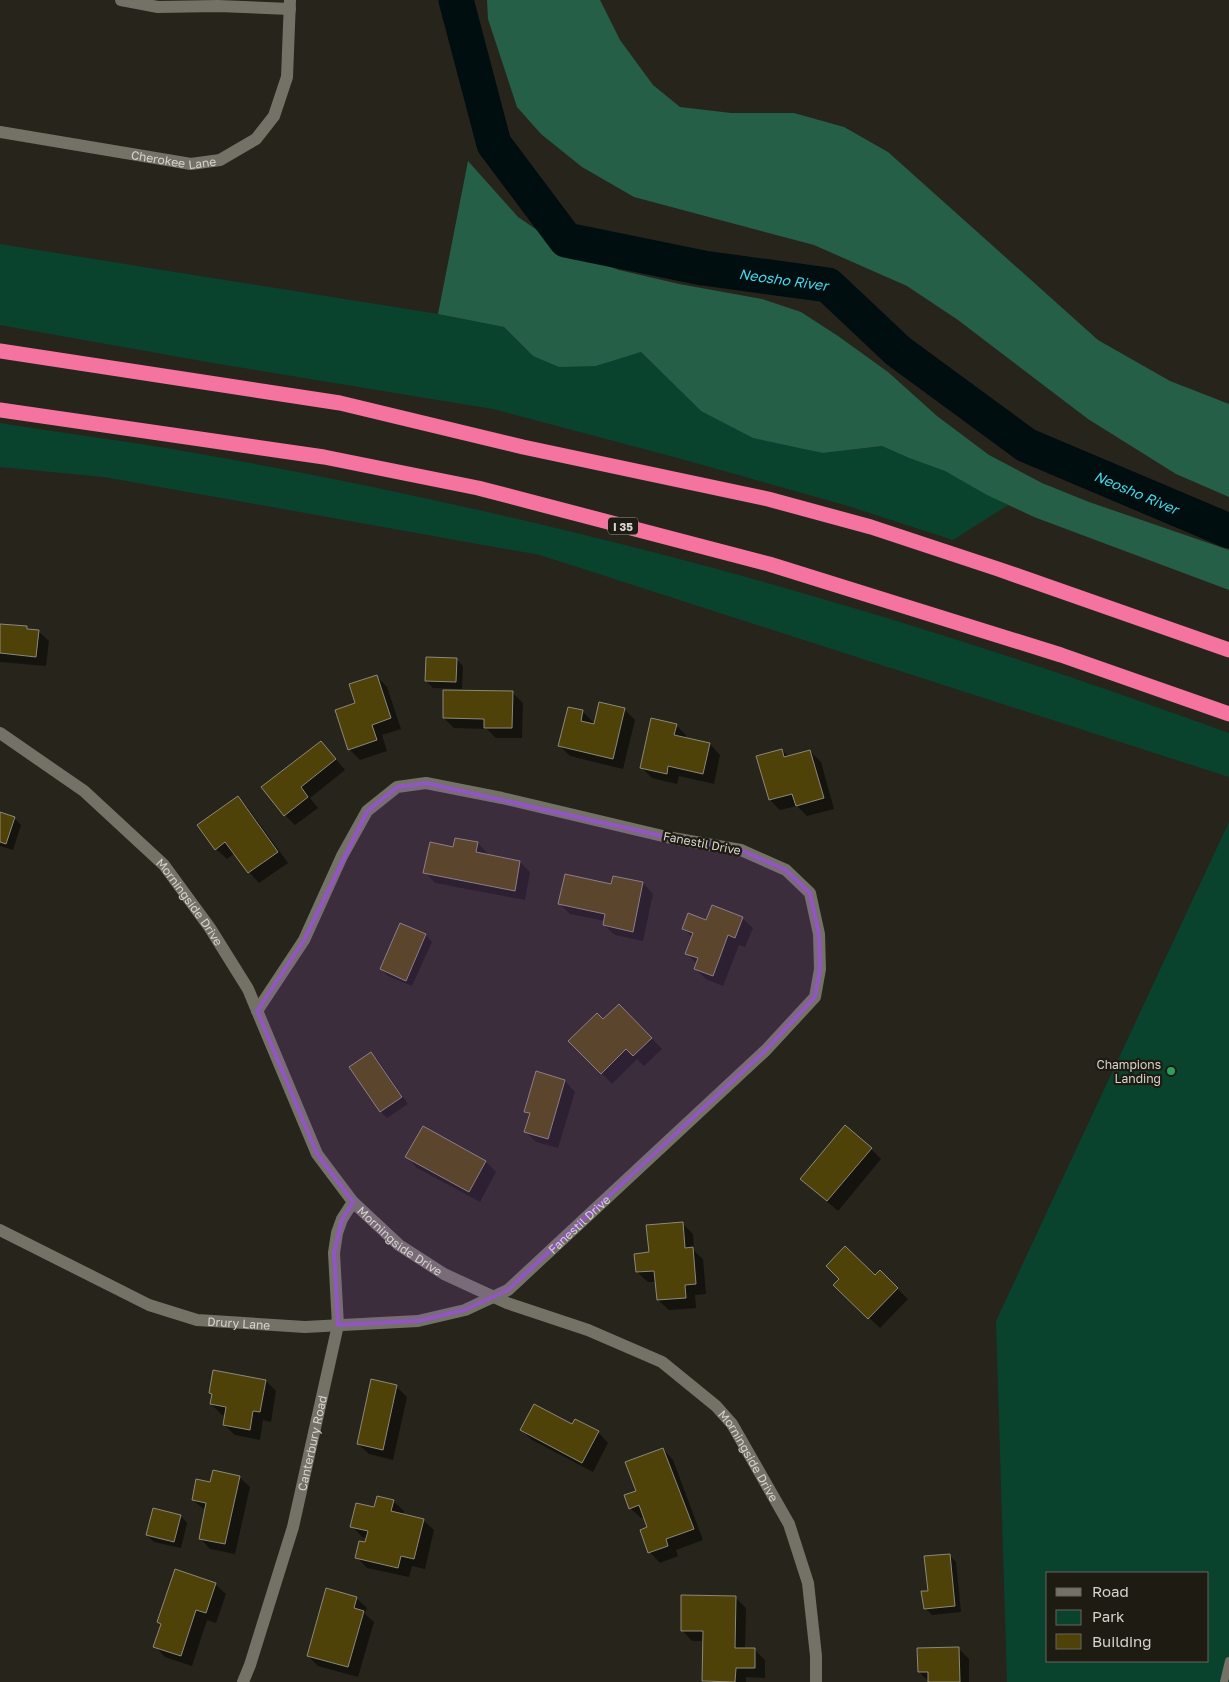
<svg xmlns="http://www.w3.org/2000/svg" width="1229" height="1682" viewBox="0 0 1229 1682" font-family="'Golos Text',sans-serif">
<rect width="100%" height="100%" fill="#27241c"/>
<!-- green -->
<g fill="#09432e" fill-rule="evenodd">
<path d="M0 244 438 314 504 327 533 356 596 366 641 352 701 411 823 453 882 446 909 458 945 471 1008 505 953 540 848 506 678 458 493 409 213 363 0 325Z"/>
<path d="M0 423C63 433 127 441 189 452 315 474 440 500 564 530 789 584 1011 653 1229 733V777L540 555 104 477 0 467Z"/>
<path d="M1229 822V1682H1007L996 1321ZM1048 1573H1208V1661H1048Z"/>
</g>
<!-- forest -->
<g fill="#255f47">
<path d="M487 0H600L620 40 653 85 680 107 731 113H794L844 127 888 152 1098 340 1170 381 1229 404V497L1176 474 1088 419 958 320 907 286 814 245 634 197 582 167 541 134 517 107 488 19Z"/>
<path d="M468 161 518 217 569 252 619 270 679 284 762 299 801 312 838 336 888 372 937 416 989 455 1042 483 1089 502 1229 550V590L1034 517 987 495 945 471 909 458 882 446 823 453 753 438 701 411 641 352 596 366 559 367 533 356 504 327 438 314Z"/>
</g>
<!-- shadow -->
<g fill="#0007">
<path d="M0 625 26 628 29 630 38 631 49 641 46 666 0 662Z"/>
<path d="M456 659 463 666 462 689 433 688 426 681Z"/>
<path d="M376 676 387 687 401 729 382 735 387 751 360 760 349 749 357 704Z"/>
<path d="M512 692 523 703 522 738H496L487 729 454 728 444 718Z"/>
<path d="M569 708 583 712 595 724 624 709 635 720 623 769 570 756 560 746Z"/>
<path d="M676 725 686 735V739L710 744 720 755 714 784 679 776 677 784 652 778 642 768Z"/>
<path d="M321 742 345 770 310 798 318 808 295 825 285 815Z"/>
<path d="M782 750 789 757 810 751 821 762 834 809 807 816 797 806 780 810 770 800Z"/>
<path d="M238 798 248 808 288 863 259 883 249 872 235 853 227 859 216 849Z"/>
<path d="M0 814 14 818 21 825 13 850 0 846Z"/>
<path d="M478 843 488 854V856L520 862 530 872 525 900 435 883 425 872 454 848Z"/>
<path d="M614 877 643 883 653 894 643 941 615 935 604 925 605 921 570 914 560 904 612 886Z"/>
<path d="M742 918 753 928 745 947 739 945 723 986 706 979 695 969 697 964 687 954 693 938 683 928Z"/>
<path d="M401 924 426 935 432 942 412 986 388 976 381 969Z"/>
<path d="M619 1005 662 1049 644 1066 637 1059 612 1084 570 1041 603 1021Z"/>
<path d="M371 1054 378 1060 408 1104 387 1118 380 1111Z"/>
<path d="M565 1081 575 1092 558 1148 536 1142 525 1131 530 1115 526 1111Z"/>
<path d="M871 1149 881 1159 838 1211 801 1179Z"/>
<path d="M407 1157 486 1162 496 1172 480 1202 417 1168Z"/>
<path d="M682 1223 693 1234 694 1251 703 1259 706 1294 695 1295 696 1308 669 1310 658 1300 656 1282H648L637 1272 650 1253Z"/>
<path d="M880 1272 908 1299 880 1328 835 1285 875 1277Z"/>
<path d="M214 1371 266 1381 276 1391 271 1422 263 1420 260 1440 235 1435 224 1425 226 1415H222L211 1404 213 1396 210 1393Z"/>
<path d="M396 1386 407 1397 393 1460 369 1454 358 1444Z"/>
<path d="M573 1425 598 1432 608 1443 593 1472 532 1440 521 1430Z"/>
<path d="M663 1449 673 1460 703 1540 676 1550 678 1556 660 1563 650 1552 649 1528 644 1517 641 1518 630 1508 638 1491Z"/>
<path d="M239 1477 250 1487 235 1554 210 1549 200 1538 206 1511 193 1500 211 1484Z"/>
<path d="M393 1501 404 1511 403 1515 423 1520 434 1530 425 1569 412 1566 409 1577 367 1568 357 1557 366 1544 367 1538 362 1537 352 1526 375 1509Z"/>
<path d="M181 1516 187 1523 181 1548 154 1542 147 1535Z"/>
<path d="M949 1555 956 1562 961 1612 932 1615 925 1608 929 1592Z"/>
<path d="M215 1584 226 1594 216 1623 207 1620 192 1666 165 1657 155 1646 162 1626 158 1622Z"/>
<path d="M735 1597 746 1608 745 1649 755 1650 765 1660V1678L746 1677V1682H704V1641H692L682 1630Z"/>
<path d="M356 1598 367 1608 365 1614 374 1622 358 1677 318 1666 308 1656Z"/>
<path d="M958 1648 969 1659V1682H929L919 1672Z"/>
</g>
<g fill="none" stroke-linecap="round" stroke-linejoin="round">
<!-- river -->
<path stroke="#000e10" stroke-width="35" id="s1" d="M456 0 494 144 566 240 703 268 828 285 898 351 1026 445 1229 531"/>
</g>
<!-- building -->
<g fill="#4f4208" stroke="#8b887d">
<path d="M0 624 27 626V629L39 630 36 657 0 653Z"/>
<path d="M426 657 457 658 456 682 425 681Z"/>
<path d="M377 675 391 718 372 725 377 740 348 750 335 710 355 703 349 684Z"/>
<path d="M443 690 513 691 512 728H484V719L443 718Z"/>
<path d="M599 702 625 708 613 759 558 746 568 707 583 710 581 721 594 724Z"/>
<path d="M651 718 677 724 674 735 710 743 703 774 668 766 667 774 640 768Z"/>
<path d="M321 741 336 759 301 787 308 797 284 816 261 787Z"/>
<path d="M782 749 784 757 810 750 824 798 796 806 792 794 769 800 756 756Z"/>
<path d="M238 796 278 852 248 873 225 842 215 850 197 825Z"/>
<path d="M0 812 15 817 6 844 0 842Z"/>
<path d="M455 838 478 842 476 852 520 861 515 891 423 873 430 842 453 847Z"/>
<path d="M565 874 611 884 613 876 643 882 633 932 603 925 605 914 558 904Z"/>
<path d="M712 905 743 917 735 938 728 935 713 976 694 969 698 958 685 954 693 933 682 929 688 913 706 920Z"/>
<path d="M400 923 426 934 406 981 380 969Z"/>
<path d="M619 1004 652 1038 633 1056 626 1049 601 1074 568 1041 597 1013 603 1019Z"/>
<path d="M371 1052 402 1097 380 1112 349 1067Z"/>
<path d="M536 1071 565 1080 548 1139 524 1132 530 1113 524 1112Z"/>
<path d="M845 1125 872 1148 827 1201 800 1179Z"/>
<path d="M423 1126 486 1161 469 1192 405 1157Z"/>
<path d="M683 1222 685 1248 693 1247 696 1284 685 1285 686 1298 657 1300 654 1271 636 1272 634 1254 649 1252 646 1225Z"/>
<path d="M845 1246 875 1275 880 1270 898 1288 868 1319 833 1285 839 1279 826 1266Z"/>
<path d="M213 1370 266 1380 260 1412 253 1411 250 1430 223 1425 226 1407 210 1404 212 1394 209 1393Z"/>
<path d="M371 1379 397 1385 383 1450 357 1444Z"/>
<path d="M534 1404 572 1424 575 1419 599 1431 582 1463 520 1430Z"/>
<path d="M663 1448 694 1529 666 1539 668 1546 648 1553 640 1530 647 1527 639 1505 629 1509 624 1495 636 1491 625 1462Z"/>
<path d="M213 1470 240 1476 225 1544 199 1539 206 1503 192 1500 196 1479 210 1482Z"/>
<path d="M377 1496 394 1500 391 1511 424 1519 414 1559 401 1556 398 1568 355 1558 359 1541 365 1542 368 1531 350 1527 356 1503 374 1507Z"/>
<path d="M153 1508 181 1515 174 1542 146 1535Z"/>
<path d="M950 1554 955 1606 924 1609 921 1591H928L924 1556Z"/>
<path d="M175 1569 216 1583 206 1613 196 1610 181 1656 153 1647 161 1624 157 1622Z"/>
<path d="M326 1588 357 1597 354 1608 364 1611 348 1667 307 1656Z"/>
<path d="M681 1595 736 1596 735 1648H755V1668H736L735 1682 702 1681 703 1631H681Z"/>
<path d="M959 1647 960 1682H928V1672H918L917 1648Z"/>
</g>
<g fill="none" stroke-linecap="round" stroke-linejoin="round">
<!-- lane -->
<path stroke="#747166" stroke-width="8" d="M1224 1682 1229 1661"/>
<!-- street -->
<g stroke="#747166" stroke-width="12">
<path d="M121 0 158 7 218 6 290 9"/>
<path id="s2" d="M0 132 191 164 220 160 256 139 274 116 287 77 290 0"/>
<path id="s3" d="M0 733 84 791 164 865 210 928 248 989 317 1154 353 1202 399 1245 444 1274 507 1303 588 1330 662 1362 716 1406 732 1424 789 1524 808 1583 816 1656V1682"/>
<path id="s4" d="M0 1230 149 1305 197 1320 305 1327 418 1321 465 1310 508 1290 766 1050 815 997 820 969 819 934 810 893 786 870 741 850 667 837 502 798 426 783 397 787 367 811 342 856 304 940 257 1011"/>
<path id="s5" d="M243 1682 250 1665 293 1527 338 1325 334 1253 337 1233 342 1219 353 1202"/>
</g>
<!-- highway -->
<g stroke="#f4749f" stroke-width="15">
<path d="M0 351 340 403 523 447 768 499 871 527 998 569 1229 650"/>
<path d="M0 410 324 457 478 488 769 564 1061 655 1229 714"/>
</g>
</g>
<!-- marked area -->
<path fill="#9256c3" fill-opacity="0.2" stroke="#9256c3" stroke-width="4" stroke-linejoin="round" d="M426 783 667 837 741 850 786 870 810 893 819 934 820 969 815 997 766 1050 508 1290 465 1310 418 1321 338 1325 334 1253 342 1219 353 1202 317 1154 257 1011 304 940 367 811 397 787Z"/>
<!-- markers -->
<circle fill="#2e9e5b" stroke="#1d1b12" stroke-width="2" cx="1171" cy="1071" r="5"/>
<g text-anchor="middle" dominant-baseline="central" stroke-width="4.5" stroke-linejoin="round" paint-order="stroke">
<!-- shield labels -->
<rect fill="#1d1b12" stroke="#9e9c96" stroke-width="1" x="608" y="517.5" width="30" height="17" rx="4"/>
<g font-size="11" font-weight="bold" fill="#d5d4ce">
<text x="623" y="526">I 35</text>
</g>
<!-- street labels -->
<g font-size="12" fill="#d5d4ce" stroke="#1d1b12">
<text stroke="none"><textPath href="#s2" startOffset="176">Cherokee Lane</textPath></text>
<text transform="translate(702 843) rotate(11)">Fanestil Drive</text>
<text stroke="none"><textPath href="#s3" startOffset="256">Morningside Drive</textPath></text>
<text stroke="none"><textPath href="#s4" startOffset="631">Fanestil Drive</textPath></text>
<text stroke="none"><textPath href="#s3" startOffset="661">Morningside Drive</textPath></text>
<text stroke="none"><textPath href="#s4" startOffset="259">Drury Lane</textPath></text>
<text stroke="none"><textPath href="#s5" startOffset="249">Canterbury Road</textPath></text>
<text stroke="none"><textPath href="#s3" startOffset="1081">Morningside Drive</textPath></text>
</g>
<!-- poi labels -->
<g font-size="12" fill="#d5d4ce" stroke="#1d1b12" text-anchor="end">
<text x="1161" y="1064">Champions<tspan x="1161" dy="14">Landing</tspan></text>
</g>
<!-- water labels -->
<g font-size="14" font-style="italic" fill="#46d9ea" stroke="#1d1b12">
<text stroke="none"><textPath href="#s1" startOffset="490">Neosho River</textPath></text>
<text stroke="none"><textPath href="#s1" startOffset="910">Neosho River</textPath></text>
</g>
</g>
<!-- legend -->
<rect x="1046" y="1572" width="162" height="90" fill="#1d1b12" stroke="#67655d"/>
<rect x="1056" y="1588" width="25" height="8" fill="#747166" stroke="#67655d"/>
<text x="1092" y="1597" font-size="15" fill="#d5d4ce">Road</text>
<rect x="1056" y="1610" width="25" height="15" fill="#09432e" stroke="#67655d"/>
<text x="1092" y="1622" font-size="15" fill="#d5d4ce">Park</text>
<rect x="1056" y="1634" width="25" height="15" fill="#4f4208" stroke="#67655d"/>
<text x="1092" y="1647" font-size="15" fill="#d5d4ce">Building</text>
</svg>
